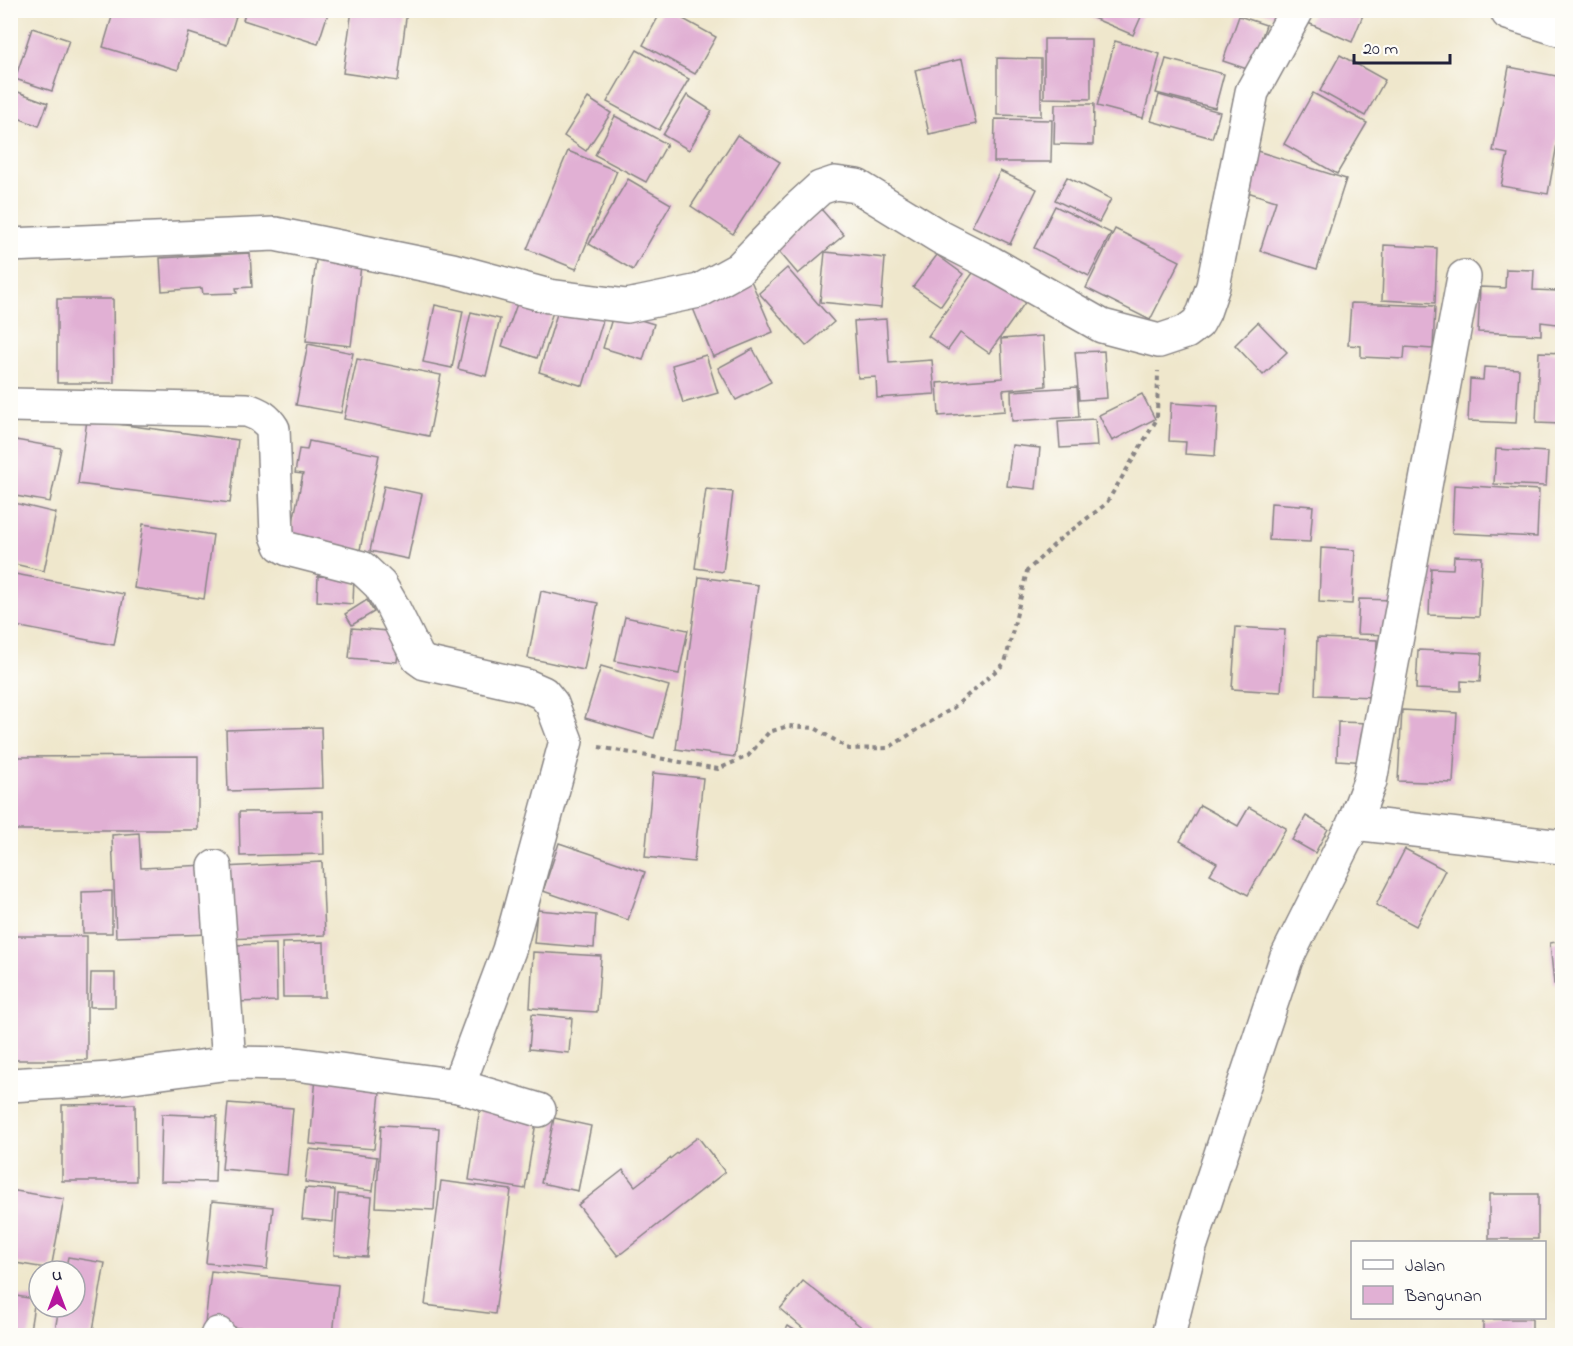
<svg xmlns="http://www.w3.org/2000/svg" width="1573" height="1346" viewBox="0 0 1573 1346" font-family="'Indie Flower',sans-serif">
<rect width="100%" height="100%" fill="#fdfcf7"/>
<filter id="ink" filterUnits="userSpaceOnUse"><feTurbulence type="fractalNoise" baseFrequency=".0167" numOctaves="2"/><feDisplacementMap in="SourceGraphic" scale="12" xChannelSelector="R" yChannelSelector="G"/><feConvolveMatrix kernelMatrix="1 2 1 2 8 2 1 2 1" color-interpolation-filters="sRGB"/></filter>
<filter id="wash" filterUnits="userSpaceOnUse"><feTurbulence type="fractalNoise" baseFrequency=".008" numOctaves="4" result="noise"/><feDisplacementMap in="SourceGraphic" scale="24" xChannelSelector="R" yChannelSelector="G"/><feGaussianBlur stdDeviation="1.35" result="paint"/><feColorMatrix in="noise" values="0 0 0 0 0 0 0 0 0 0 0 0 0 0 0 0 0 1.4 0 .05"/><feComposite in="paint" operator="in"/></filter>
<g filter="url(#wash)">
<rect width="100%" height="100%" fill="#efe7cc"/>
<g id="blocks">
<!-- building -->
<g fill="#e1b0d4">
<path d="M114 10H229L237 13 227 45 189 33 178 70 103 47Z"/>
<path d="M246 10H329L318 44 243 20Z"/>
<path d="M352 10H407L398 81 343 73Z"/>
<path d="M662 10H667L716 37 695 74 643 45Z"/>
<path d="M1088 10H1144L1133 35 1086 15Z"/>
<path d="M1260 10H1279L1276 17Z"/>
<path d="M1314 10H1365L1352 42 1308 23Z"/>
<path d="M1239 16 1266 25 1250 70 1223 61Z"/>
<path d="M32 28 69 40 52 91 15 79Z"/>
<path d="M1044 39H1091V99L1044 98Z"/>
<path d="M1115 41 1160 54 1143 118 1097 106Z"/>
<path d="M637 50 689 79 659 130 607 102Z"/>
<path d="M1340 55 1385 80 1365 116 1320 91Z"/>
<path d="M997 58 1041 59V116L997 115Z"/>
<path d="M962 59 976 124 929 134 915 70Z"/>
<path d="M1166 59 1224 74 1215 108 1156 93Z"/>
<path d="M1509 67 1562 77V117L1548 194 1501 186 1508 154 1493 151Z"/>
<path d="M10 89 48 103 39 126 10 115Z"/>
<path d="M1313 93 1367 123 1337 174 1284 144Z"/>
<path d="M687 95 712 111 689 150 663 135Z"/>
<path d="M1159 95 1220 112 1212 138 1151 121Z"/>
<path d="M588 98 611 113 586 151 564 136Z"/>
<path d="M1055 104H1094L1093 145 1054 144Z"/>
<path d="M615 116 667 144 646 182 595 155Z"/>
<path d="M995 119 1052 120 1051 162H994Z"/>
<path d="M737 135 780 162 733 234 691 206Z"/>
<path d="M1254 150 1346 179 1317 269 1260 251 1276 201 1241 190Z"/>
<path d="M568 151 617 171 576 269 527 249Z"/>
<path d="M1000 171 1037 189 1010 244 972 226Z"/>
<path d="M1067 177 1111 199 1099 222 1055 200Z"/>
<path d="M628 179 671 204 633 270 589 244Z"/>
<path d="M1055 206 1111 233 1089 276 1034 248Z"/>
<path d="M821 209 844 235 798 274 776 248Z"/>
<path d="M1115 229 1180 261 1150 320 1086 288Z"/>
<path d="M1384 245 1437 248 1435 303 1382 300Z"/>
<path d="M317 252 362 258 351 346 306 341Z"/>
<path d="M825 252 885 258 881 308 820 302Z"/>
<path d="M250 253 252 287 236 288 237 293 203 294 202 288 162 291 160 258Z"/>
<path d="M937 255 963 274 941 306 913 287Z"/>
<path d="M980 263 1029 297 989 353 960 333 948 350 928 336Z"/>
<path d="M787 268 834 322 806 346 759 293Z"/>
<path d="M1506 269 1534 270 1533 290 1558 291 1557 324 1541 322V335L1478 332 1480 287 1505 288Z"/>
<path d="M749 276 773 332 713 357 690 301Z"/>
<path d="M57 299H113L114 383H57Z"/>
<path d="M518 301 553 312 537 358 502 346Z"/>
<path d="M1351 303 1435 306 1433 349 1405 347 1404 359 1361 357V346L1348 345Z"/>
<path d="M560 304 604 317 583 386 539 372Z"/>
<path d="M435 305 463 311 452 368 423 362Z"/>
<path d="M471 312 500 319 486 376 458 369Z"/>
<path d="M614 312 654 324 643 360 603 348Z"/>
<path d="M886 319 889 363 932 360 935 394 877 398 876 377 858 378 854 321Z"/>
<path d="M1258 322 1287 352 1263 375 1235 345Z"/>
<path d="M1043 336 1046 386 1003 390 1005 411 939 416 937 383 1003 378 1001 339Z"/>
<path d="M308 344 353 353 341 413 296 405Z"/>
<path d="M753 349 771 382 736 400 718 368Z"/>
<path d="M1104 351 1107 398 1079 400 1075 352Z"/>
<path d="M1539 352 1562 353V424L1536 423Z"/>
<path d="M706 355 718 393 683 403 672 365Z"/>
<path d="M357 359 441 375 429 436 344 419Z"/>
<path d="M1484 367 1519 369 1516 423 1468 421 1470 379 1483 380Z"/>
<path d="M1077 387 1079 417 1012 421 1011 391Z"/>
<path d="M1142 394 1155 419 1112 441 1099 415Z"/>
<path d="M1171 403 1218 406 1215 456 1185 454 1186 442 1169 441Z"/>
<path d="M1095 419 1097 446 1060 448 1058 421Z"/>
<path d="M87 420 238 440 230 503 78 484Z"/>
<path d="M10 439 61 448 50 502 10 495Z"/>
<path d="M309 441 379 455 360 550 290 536 303 474 295 473 299 449 307 450Z"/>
<path d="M1012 445 1040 448 1036 489 1007 486Z"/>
<path d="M1496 449 1548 452 1546 486 1494 484Z"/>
<path d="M1454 485 1539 490 1537 537 1452 533Z"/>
<path d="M384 486 422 494 408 559 370 551Z"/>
<path d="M706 489 733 492 723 572 695 568Z"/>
<path d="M10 502 56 513 44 571 10 563Z"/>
<path d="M1271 503 1313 506 1310 542 1269 540Z"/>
<path d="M143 524 213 535 204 599 134 588Z"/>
<path d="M1321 548 1355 550 1352 604 1319 602Z"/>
<path d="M1454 556 1482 557 1479 617 1429 615 1431 568 1453 569Z"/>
<path d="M15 574 124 594 114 645 10 625V594Z"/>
<path d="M318 576 354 577 353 604 317 601Z"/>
<path d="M699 577 758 585 735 757 676 749Z"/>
<path d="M541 591 598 603 584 670 528 658Z"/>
<path d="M1359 599 1394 600 1392 635 1357 634Z"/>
<path d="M367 600 374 612 352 625 345 614Z"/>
<path d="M625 617 688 630 679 674 615 661Z"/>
<path d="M1236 627 1285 630 1281 692 1232 689Z"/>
<path d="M352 628 400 632 397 662 349 658Z"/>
<path d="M1317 638 1377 640 1375 697 1315 695Z"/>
<path d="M1418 650 1482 653 1480 682 1461 681V691L1416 689Z"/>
<path d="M601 666 669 686 654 738 585 718Z"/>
<path d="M1402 710 1457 713 1453 783 1398 781Z"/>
<path d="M1338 722 1371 723 1368 762 1337 760Z"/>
<path d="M321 727 323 788 228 791 226 730Z"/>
<path d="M198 756V830H10V757Z"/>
<path d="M653 773 703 778 694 862 645 857Z"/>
<path d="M1200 805 1238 826 1249 807 1286 828 1248 895 1210 874 1217 863 1180 841Z"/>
<path d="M323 811 324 854 240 856 239 812Z"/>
<path d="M1306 816 1328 829 1315 853 1292 840Z"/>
<path d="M139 833 141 868 208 865 211 934 116 937 112 835Z"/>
<path d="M559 843 645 872 628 920 543 891Z"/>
<path d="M1405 849 1445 870 1416 926 1376 905Z"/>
<path d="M322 862 325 935 227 939 223 867Z"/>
<path d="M112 891V933H83L82 892Z"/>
<path d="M537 910 596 915 594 948 534 943Z"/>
<rect x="10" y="936" width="77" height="124"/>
<path d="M1562 941V983L1554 984 1550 943Z"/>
<path d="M324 942 325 997H283L282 943Z"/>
<path d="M276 944 277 1001 233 1002 232 945Z"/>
<path d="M533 952 601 956 597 1012 530 1008Z"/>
<path d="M91 973H115V1007H90Z"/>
<path d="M532 1014 572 1018 569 1053 529 1049Z"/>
<path d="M316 1077 381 1083 374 1149 310 1144Z"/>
<path d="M481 1101 538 1110 525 1189 469 1180Z"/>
<path d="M228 1103 293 1108 287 1175 222 1169Z"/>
<path d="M135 1104 136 1181H62V1105Z"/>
<path d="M162 1114 217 1116 215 1182 160 1181Z"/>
<path d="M554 1118 591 1126 578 1191 541 1183Z"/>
<path d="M381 1125 439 1128 434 1210 376 1207Z"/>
<path d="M698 1137 725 1172 618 1256 578 1205 623 1170 635 1186Z"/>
<path d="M309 1149 377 1157 373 1191 305 1182Z"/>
<path d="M441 1181 511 1190 495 1314 425 1305Z"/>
<path d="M305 1188 335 1190 333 1222 302 1219Z"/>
<path d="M10 1190 64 1199 51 1269 10 1262Z"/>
<path d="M338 1194 372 1197 367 1257 334 1255Z"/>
<rect x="1489" y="1194" width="49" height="45"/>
<path d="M212 1201 273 1207 267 1269 206 1263Z"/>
<path d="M68 1257 105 1263 92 1336H54L59 1307H75V1271H65Z"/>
<path d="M211 1271 338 1285 333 1336H308L205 1324Z"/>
<path d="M803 1281 869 1333 867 1336H812L780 1309Z"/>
<path d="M10 1295 35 1299 29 1336H10Z"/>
<rect x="1483" y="1319" width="49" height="17"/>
<path d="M788 1326 804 1336H782Z"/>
</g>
</g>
</g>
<g filter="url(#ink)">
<use href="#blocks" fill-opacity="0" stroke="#888484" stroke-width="1.5"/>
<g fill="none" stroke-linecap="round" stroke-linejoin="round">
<!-- minor casing -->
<g stroke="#888484" stroke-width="36">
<g id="minor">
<path d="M1508 13 1562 30"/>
<path d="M10 245 275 234 452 270 549 296 627 306 699 291 739 269 797 209 820 188 835 183 857 186 940 237 991 263 1102 326 1159 341 1186 332 1198 323 1204 312 1213 286 1252 92 1297 10"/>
<path d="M1464 277 1370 781 1354 823 1562 847"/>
<path d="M10 405 247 410C259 414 266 418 273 429L277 535 281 545 288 549 362 568 380 585 391 604 418 658 425 663 527 686 543 693 552 704 566 741 509 950 458 1086"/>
<path d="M215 867 229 1063"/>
<path d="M10 1085 110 1079 229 1063 296 1064 458 1086 539 1110"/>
<path d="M217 1336 218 1334"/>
<path d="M1168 1336 1190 1247 1286 959 1354 823"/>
</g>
</g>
<!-- path -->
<path stroke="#888484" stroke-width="4" stroke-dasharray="4.5 4.5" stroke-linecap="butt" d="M599 747 718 769 748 756 769 732 788 726 815 728 849 749 888 748 953 708 1005 663 1027 571 1060 539 1106 504 1157 419 1158 371"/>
<!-- minor -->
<use href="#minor" stroke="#fff" stroke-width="33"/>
</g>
</g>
<!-- margin -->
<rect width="1573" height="1346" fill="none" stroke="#fdfcf7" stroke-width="36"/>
<!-- legend -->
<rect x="1351" y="1241" width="195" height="78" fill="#fdfcf7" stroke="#a5a5ac" stroke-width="1.5"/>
<rect x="1363" y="1260" width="30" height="9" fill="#ffffff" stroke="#a5a5ac" stroke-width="1.5"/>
<text x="1405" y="1271" font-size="18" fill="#22223b">Jalan</text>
<rect x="1363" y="1286" width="30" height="18" fill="#e1b0d4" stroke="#a5a5ac" stroke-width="1.5"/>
<text x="1405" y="1301" font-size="18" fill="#22223b">Bangunan</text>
<!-- north arrow -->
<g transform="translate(57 1289)"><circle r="28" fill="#fdfcf7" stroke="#a5a5ac" stroke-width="1.5"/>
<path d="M0-4.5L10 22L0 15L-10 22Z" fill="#b5179e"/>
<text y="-9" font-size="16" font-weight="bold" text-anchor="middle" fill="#22223b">U</text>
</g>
<!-- scale -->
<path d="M1354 54v9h96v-9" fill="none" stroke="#22223b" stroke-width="3"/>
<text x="1363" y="54" font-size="18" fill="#22223b" stroke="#fdfcf7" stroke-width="4.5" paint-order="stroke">20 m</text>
</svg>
